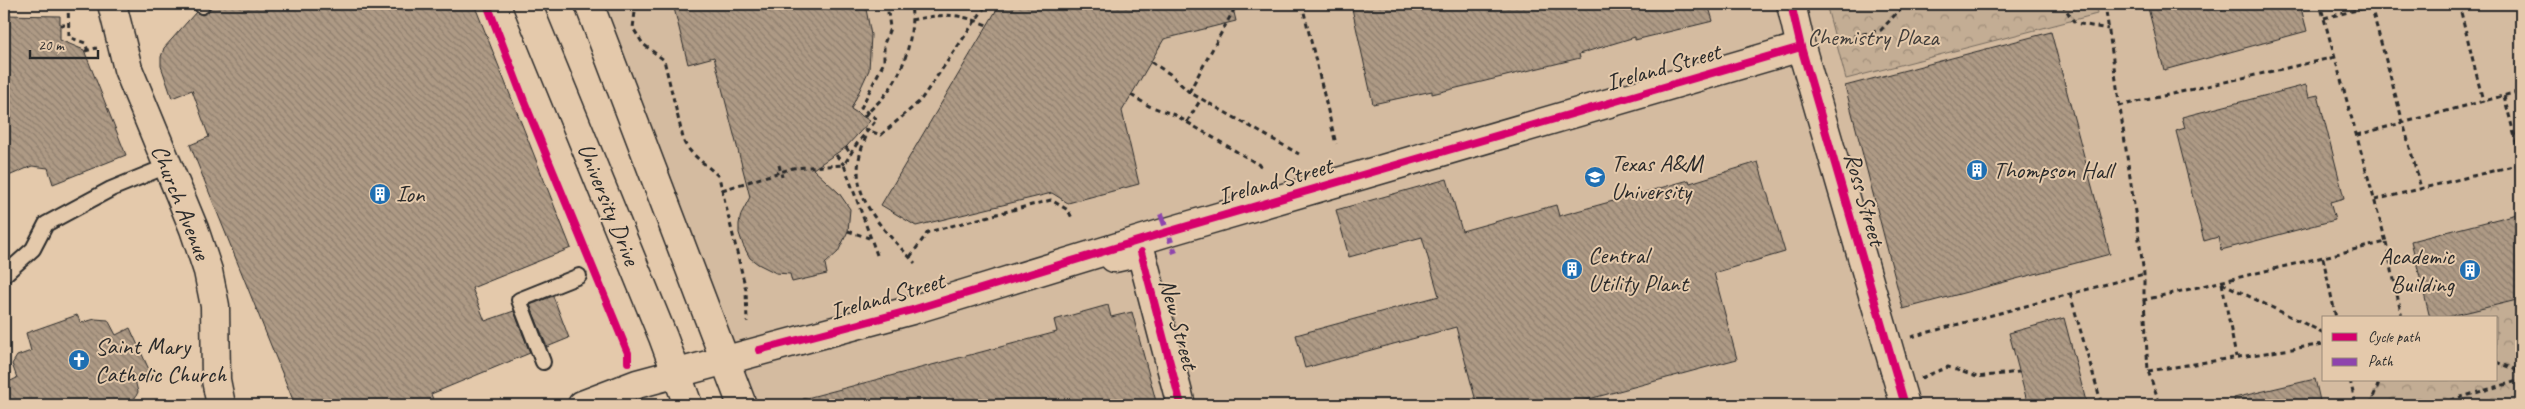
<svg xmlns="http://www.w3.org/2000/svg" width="2525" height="409" viewBox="0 0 2525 409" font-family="Caveat,sans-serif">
<defs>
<pattern id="park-crowns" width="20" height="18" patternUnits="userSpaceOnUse" patternTransform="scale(1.25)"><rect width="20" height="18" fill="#c3ad94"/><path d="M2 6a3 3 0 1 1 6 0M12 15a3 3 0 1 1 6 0" fill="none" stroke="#9f8d79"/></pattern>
<pattern id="building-back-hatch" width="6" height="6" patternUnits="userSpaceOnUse" patternTransform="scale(1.25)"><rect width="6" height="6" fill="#ae9a85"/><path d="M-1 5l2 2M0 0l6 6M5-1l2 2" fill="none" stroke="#8e7e6d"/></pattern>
</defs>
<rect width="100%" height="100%" fill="#e4c9ab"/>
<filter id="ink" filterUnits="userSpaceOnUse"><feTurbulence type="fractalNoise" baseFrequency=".02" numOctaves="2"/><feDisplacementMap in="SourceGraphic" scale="10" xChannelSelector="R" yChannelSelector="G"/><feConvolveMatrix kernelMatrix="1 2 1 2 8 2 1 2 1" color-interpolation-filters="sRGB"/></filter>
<g filter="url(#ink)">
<!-- built -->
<path fill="#d4bba0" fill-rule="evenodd" d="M603 4H2521V405H753ZM2324 318H2496V380H2324Z"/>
<!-- park -->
<g fill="url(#park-crowns)" stroke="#776c60">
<path d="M1826 4H2096L2097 14 1846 79Z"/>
<path d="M2521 296V405H2370L2380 380H2496V318H2432Z"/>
</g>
<!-- building -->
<g fill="url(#building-back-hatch)" stroke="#2b2b2b">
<path d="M210 4H474L571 248 472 288 485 321 514 311 530 353 431 394 435 405H295L190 145 209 137 192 90 172 98 161 66V57L164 48 196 12 202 15 209 11Z"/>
<path d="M673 4H865L871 35 869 70 851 109 870 121 846 147 813 169 839 193 850 209 848 231 838 252 825 264 827 274 792 282 790 274 776 273 758 264 750 258 743 245 739 233V224L741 214 750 197 714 57 688 64Z"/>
<path d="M1000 4H1232L1236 21 1164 39 1122 111 1139 184 1068 203 1052 193 916 226 881 205Z"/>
<path d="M1351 4H1708L1713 21 1635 40V37L1579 54 1580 58 1432 94V91L1373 104Z"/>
<path d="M2147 4H2300L2307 31 2164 70Z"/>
<path d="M4 15 60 16V40L84 50 126 155 53 184 48 168 32 166 4 178Z"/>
<path d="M2051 32 2110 254 1903 309 1845 86Z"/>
<path d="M2306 85 2309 97 2318 95 2344 198 2330 202 2335 220 2221 250 2218 237 2204 241 2176 131 2185 128 2182 117Z"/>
<path d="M1758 162 1785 252 1714 273 1737 359 1567 405H1477L1456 327 1305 368 1296 335 1439 296 1422 237 1349 257 1336 210 1447 179 1462 231 1556 205 1559 216 1689 180 1690 183Z"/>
<path d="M2521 213V299L2443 318H2430L2411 241Z"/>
<path d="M553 296 569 338 547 347 530 305Z"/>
<path d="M1108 305 1111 317 1132 312 1157 405H804L803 399 1057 332 1054 320Z"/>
<path d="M77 315 81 323 95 319 108 320 116 335 130 328 151 374 135 380 138 392 135 398 121 405H7L4 384 17 378 12 364 17 356 31 351 26 333Z"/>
<path d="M2064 318 2087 405H2028L2009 333Z"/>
<path d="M2315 379 2321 405H2235L2234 398Z"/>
</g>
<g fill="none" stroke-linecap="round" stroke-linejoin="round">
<!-- service casing -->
<g stroke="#2b2b2b" stroke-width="18">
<g id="service">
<path d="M201 4 202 6"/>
<path d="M4 275 33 249 46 224 111 189 167 166"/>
<path d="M543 362 519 300 579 276"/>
</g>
</g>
<!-- minor casing -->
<g stroke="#2b2b2b" stroke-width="31">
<g id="minor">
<path d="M112 4 128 69 194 229 208 271 215 306 216 380 221 405"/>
<path d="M1791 4 1801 47 1905 405"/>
<path d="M1114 258 1141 252 1181 405"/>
<path d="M582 405 637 384 912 310 1167 232 1801 47"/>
</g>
</g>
<!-- primary casing -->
<g stroke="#2b2b2b" stroke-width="31">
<g id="primary">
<path d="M527 4 663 337 688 405"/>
<path d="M589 4 742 405"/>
</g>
</g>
<!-- path -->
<g stroke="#2b2b2b" stroke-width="3" stroke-dasharray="5 4" stroke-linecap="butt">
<path d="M4 4H27"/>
<path d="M68 4 69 37 85 43 88 51"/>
<path d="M636 4 633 28 643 44 664 60 684 142C692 157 707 164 719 177L746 290 747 322"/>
<path d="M1302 4 1336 144"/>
<path d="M2062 4 2075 23 2108 29"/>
<path d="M2105 4 2144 274V300L2386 242 2320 4"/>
<path d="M2459 4 2483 101"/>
<path d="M2371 6 2421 188"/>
<path d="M2324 18 2382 4"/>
<path d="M911 20C944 14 955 12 987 25"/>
<path d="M60 25H68"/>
<path d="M1827 42 1881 30 1905 4"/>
<path d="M85 51 97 48"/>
<path d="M1151 62 1170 74 1189 92 1299 154"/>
<path d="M1189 92 1237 4"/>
<path d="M1131 95 1149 106 1175 115 1261 166"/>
<path d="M2504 96 2521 160"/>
<path d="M2119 106 2335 57"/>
<path d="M864 117C870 109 879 103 885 95 905 71 915 34 911 4"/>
<path d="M1187 122 1201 99"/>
<path d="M864 129 881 135 920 101 987 4"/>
<path d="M2357 135 2521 91"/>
<path d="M866 137C841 193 880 225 915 263"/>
<path d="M846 147 851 155"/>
<path d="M836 155 844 165"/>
<path d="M779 165 782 177"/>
<path d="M722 190 793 168 844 165"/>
<path d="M2375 200 2521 164"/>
<path d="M848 231 869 238"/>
<path d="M2386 242 2402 318"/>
<path d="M877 255 844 165 856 145 877 119 861 108 884 62V44L890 28 887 4"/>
<path d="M910 257 928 232 1051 200 1068 210 1073 220"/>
<path d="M2323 258 2336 318"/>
<path d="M2222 283 2324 333"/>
<path d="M2222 283 2236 357"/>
<path d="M2070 294 2102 405"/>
<path d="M2144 300 2148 371 2160 404 2157 405"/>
<path d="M1911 337 2144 274"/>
<path d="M2496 362 2521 372"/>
<path d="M2148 371 2324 344"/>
<path d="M1921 378 1948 367 1977 377 2019 372"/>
<path d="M2350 380 2356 405"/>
<path d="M2370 405 2380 380"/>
<path d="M2433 405 2521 380"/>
</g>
<!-- service -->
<use href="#service" stroke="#e4c9ab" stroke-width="14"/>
<!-- minor -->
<use href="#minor" stroke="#e4c9ab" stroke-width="28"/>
<!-- primary -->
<use href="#primary" stroke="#e4c9ab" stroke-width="28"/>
<!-- quiet -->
<path stroke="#8e44ad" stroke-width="6" stroke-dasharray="12 6" stroke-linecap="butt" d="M1161 214 1175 253"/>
<!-- cycleway casing -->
<g stroke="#e4c9ab" stroke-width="11">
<g id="cycleway">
<path d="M487 4 524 101 628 353V362"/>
<path d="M1791 4 1801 47 1905 405"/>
<path d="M1141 252 1181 405"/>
<path d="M759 350 912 310 1167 232 1801 47"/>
</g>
</g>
<!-- cycleway -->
<use href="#cycleway" stroke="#d6006c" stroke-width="8"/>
</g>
</g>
<!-- icons -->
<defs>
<g id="building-disc" transform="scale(1.125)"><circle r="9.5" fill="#1f6fb2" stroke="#e4c9ab"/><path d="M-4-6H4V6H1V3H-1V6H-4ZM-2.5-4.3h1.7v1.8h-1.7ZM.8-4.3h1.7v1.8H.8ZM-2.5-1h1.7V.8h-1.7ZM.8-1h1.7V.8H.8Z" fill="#fff"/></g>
<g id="university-disc" transform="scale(1.125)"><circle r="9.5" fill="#1f6fb2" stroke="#e4c9ab"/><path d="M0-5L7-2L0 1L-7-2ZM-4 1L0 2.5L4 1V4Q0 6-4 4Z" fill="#fff"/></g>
<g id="church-disc" transform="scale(1.125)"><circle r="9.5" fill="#1f6fb2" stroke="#e4c9ab"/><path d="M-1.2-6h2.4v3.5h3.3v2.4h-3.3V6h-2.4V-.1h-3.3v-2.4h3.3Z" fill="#fff"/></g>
</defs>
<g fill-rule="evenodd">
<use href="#building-disc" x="1977" y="170"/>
<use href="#university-disc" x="1595" y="177"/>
<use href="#building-disc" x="380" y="194"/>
<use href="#building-disc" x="1572" y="269"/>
<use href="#building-disc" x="2470" y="270"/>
<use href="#church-disc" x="79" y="360"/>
</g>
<g text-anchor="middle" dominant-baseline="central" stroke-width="4" stroke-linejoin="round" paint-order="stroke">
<!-- park labels -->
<g font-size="24" fill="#423e3b" stroke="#e4c9ab">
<text x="1873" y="37">Chemistry Plaza</text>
</g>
<!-- street labels -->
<g font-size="24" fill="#2b2b2b" stroke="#e4c9ab">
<text transform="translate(1663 67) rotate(-16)">Ireland Street</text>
<text transform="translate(1275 181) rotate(-16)">Ireland Street</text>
<text transform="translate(1865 199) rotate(74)">Ross Street</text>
<text transform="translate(181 202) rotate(68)">Church Avenue</text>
<text transform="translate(609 204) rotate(68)">University Drive</text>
<text transform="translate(887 296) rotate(-16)">Ireland Street</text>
<text transform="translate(1179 324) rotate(75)">New Street</text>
</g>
<!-- poi labels -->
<g font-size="24" fill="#2b2b2b" stroke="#e4c9ab" text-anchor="start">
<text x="1611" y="163">Texas A&amp;M<tspan x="1611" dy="28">University</tspan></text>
<text x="1993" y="170">Thompson Hall</text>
<text x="396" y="194">Ion</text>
<text x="1588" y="255">Central<tspan x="1588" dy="28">Utility Plant</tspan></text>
<text x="2454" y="256" text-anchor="end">Academic<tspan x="2454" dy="28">Building</tspan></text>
<text x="95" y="346">Saint Mary<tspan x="95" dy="28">Catholic Church</tspan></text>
</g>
</g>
<!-- margin -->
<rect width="2525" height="409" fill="none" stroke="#e4c9ab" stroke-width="20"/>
<rect x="10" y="10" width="2505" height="389" fill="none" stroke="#2b2b2b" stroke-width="2" filter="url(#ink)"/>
<!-- legend -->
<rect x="2322" y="316" width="175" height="65" fill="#e4c9ab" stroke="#9a8a78"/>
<rect x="2332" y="333" width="25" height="8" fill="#d6006c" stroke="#9a8a78"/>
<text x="2368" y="342" font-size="15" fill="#2b2b2b">Cycle path</text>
<rect x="2332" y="358" width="25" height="8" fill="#8e44ad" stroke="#9a8a78"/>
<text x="2368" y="366" font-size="15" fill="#2b2b2b">Path</text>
<!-- scale -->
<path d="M30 50v8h68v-8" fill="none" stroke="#2b2b2b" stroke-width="2.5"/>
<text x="38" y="50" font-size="15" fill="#2b2b2b" stroke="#e4c9ab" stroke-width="4" paint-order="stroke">20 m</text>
</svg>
